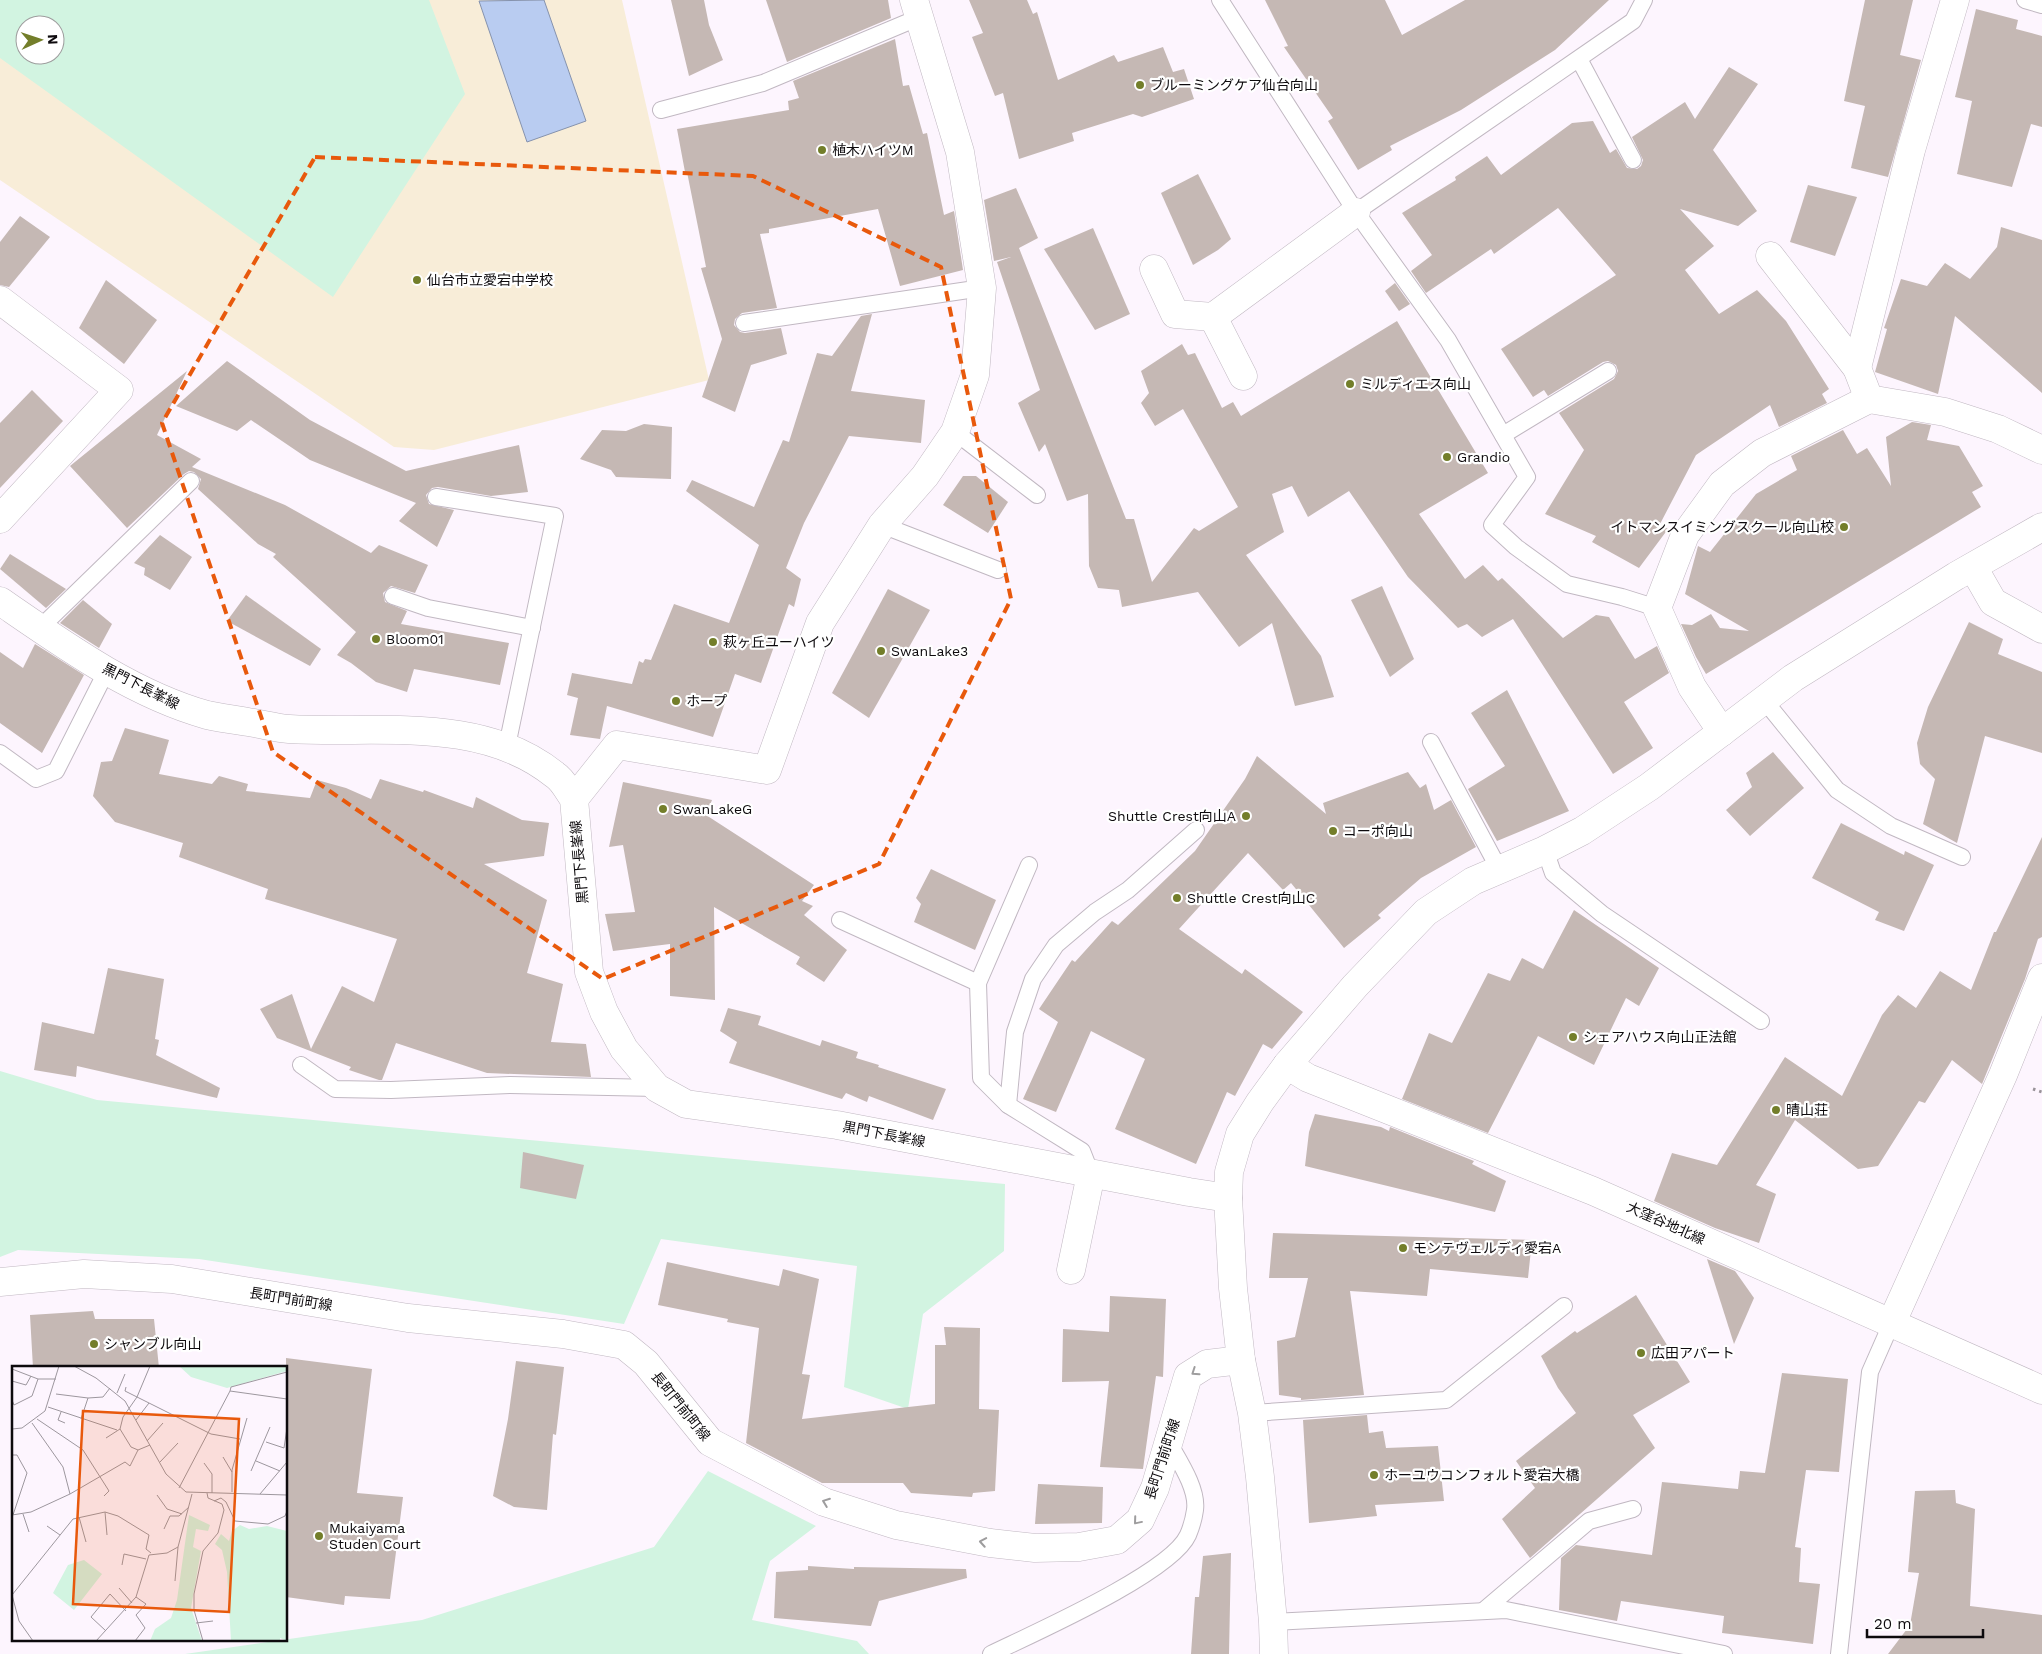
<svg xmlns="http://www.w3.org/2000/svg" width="2042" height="1654" viewBox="0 0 2042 1654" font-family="'Work Sans','Noto Sans JP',sans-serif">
<rect width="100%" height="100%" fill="#fdf5fe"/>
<!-- education -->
<path fill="#f8edd8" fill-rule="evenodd" d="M0 0H622L709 380 434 450 394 447 0 180ZM25 25H55V55H25Z"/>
<!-- green -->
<g fill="#d2f4e1" fill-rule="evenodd">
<path d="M0 0H429L465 94 333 297 0 58ZM25 25H55V55H25Z"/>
<path d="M0 1071 97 1100 1005 1184 1004 1251 923 1314 908 1409 844 1387 857 1266 661 1239 624 1324 199 1259 18 1250 0 1257Z"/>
<path d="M708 1471 816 1526 770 1561 752 1620 857 1641 869 1654H185L422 1620 654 1547Z"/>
</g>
<!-- water -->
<path fill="#b9ccf1" stroke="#8592ad" d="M544 0 586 121 527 142 479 1Z"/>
<!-- building -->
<g fill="#c5b8b4">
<path d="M671 0H704L709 25 723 60 689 76Z"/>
<path d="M766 0H888L891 18 787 62Z"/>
<path d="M969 0H1027L1033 14 1037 12 1058 80 1114 55 1118 62 1163 47 1173 72 1184 69 1194 99 1142 117 1133 114 1072 133 1074 141 1019 159 1003 93 995 96 972 37 983 33Z"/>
<path d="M1265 0H1385L1402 35 1465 0H1609L1555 50 1461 110 1390 146 1392 150 1358 170 1328 121 1333 118 1284 47 1288 46Z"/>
<path d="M1865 0H1913L1900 55 1921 60 1888 177 1851 168 1865 106 1844 101Z"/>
<path d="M1976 9 2018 20 2016 29 2042 36V127L2031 124 2012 187 1957 174 1972 101 1955 97Z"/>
<path d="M895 39 903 86 909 85 923 134 927 133 944 215 954 211 963 270 900 286 878 209 769 229V233L760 234 777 308 742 313 735 319 734 325 740 332 745 333 781 328 787 354 751 365 735 412 702 397 722 339 701 268 706 267 687 172H685L677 129 789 110 788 101 799 98 793 81Z"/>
<path d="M1729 67 1758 84 1713 150 1757 211 1738 226 1680 209 1714 246 1685 270 1719 314 1757 290 1786 321 1829 389 1822 394 1827 403 1779 427 1770 405 1696 455 1660 524 1668 529 1639 568 1592 542 1596 536 1545 514 1584 450 1559 413 1614 379 1618 371 1616 365 1608 361 1603 362 1548 396 1544 390 1533 397 1501 349 1616 275 1558 208 1494 254 1491 249 1426 293 1411 271 1432 255 1402 213 1456 180 1455 177 1487 156 1501 175 1572 123 1593 121 1610 153 1616 149 1627 168 1637 169 1641 166 1643 160 1632 137 1685 102 1695 119Z"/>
<path d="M1198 174 1231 239 1218 250 1193 265 1161 193Z"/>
<path d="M1808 185 1857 197 1835 256 1790 242Z"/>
<path d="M1016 188 1038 238 1019 248 1126 519H1134L1152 582 1194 528 1199 531 1238 507 1183 409 1155 426 1141 403 1149 393 1141 371 1182 344 1188 355 1195 353 1222 408 1233 402 1241 416 1397 321 1488 473 1419 514 1465 579 1483 565 1498 581 1502 578 1563 638 1596 615 1609 617 1635 659 1657 646 1669 673 1624 702 1653 748 1613 774 1513 619 1482 637 1467 624 1458 628 1408 577 1349 491 1308 517 1292 486 1272 494 1284 532 1246 555 1321 656 1334 697 1295 706 1272 623 1239 647 1198 592 1122 607 1119 590 1098 588 1089 566 1088 494 1067 501 1045 444 1039 452 1018 403 1040 390 997 262 1011 257 994 261 984 200Z"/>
<path d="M20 216 50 237 9 287 0 285V242Z"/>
<path d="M2001 227 2042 240V393L1955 316 1938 394 1875 372 1887 329 1884 328 1901 279 1927 286 1945 263 1970 279 1997 247Z"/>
<path d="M1093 228 1130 314 1095 330 1044 249Z"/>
<path d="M106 280 157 320 124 364 79 328Z"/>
<path d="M1395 283 1410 304 1399 311 1385 291Z"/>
<path d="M872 314 851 391 925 400 921 443 849 436 804 523 786 568 801 579 794 607 789 604 761 683 735 674 713 737 607 706 600 739 570 735 578 698 567 695 572 673 632 684 639 661 643 663 645 659 651 660 674 604 729 623 759 545 686 491 692 480 754 507 783 440 789 442 817 353 832 356 861 316Z"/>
<path d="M227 361 310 420 406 471 519 445 528 492 491 496 438 487 432 488 426 495 429 504 454 510 437 547 399 521 416 503 310 460 251 420 237 431 176 406Z"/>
<path d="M187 371 157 435 201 459 192 467 285 505 371 553 379 545 428 565 415 593 391 586 383 593 385 602 407 611 401 624 509 643 500 685 414 669 407 692 376 682 351 663 337 655 356 632 273 557 276 554 258 544 198 489 201 479 194 472 189 471 184 474 127 528 70 466Z"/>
<path d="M32 390 63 421 0 488V423Z"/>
<path d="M1912 422 1931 425 1927 440 1959 446 1983 486 1972 492 1981 507 1706 674 1696 657 1681 624 1692 625 1711 614 1720 628 1749 631 1685 594 1698 546 1710 552 1756 494 1797 470 1791 456 1843 430 1857 454 1867 448 1891 486 1886 437Z"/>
<path d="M644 424 672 427 671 479 616 477 611 470 580 459 602 430 626 431Z"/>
<path d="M963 476H976L1008 502 988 533 943 505Z"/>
<path d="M160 535 192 557 170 590 144 575 145 568 134 563Z"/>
<path d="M10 554 66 589 46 608 0 569Z"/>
<path d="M1382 586 1414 659 1390 677 1351 600Z"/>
<path d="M888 589 930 610 869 718 832 693Z"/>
<path d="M246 595 321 649 310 666 227 621Z"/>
<path d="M83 600 112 624 99 648 60 623Z"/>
<path d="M1969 622 2003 639 1998 654 2042 672V753L1985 736 1957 843 1923 824 1935 779 1920 764 1917 743 1928 707Z"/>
<path d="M35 644 84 675 42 753 0 723V652L23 668Z"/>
<path d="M1507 690 1569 811 1497 841 1468 789 1505 766 1471 713Z"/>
<path d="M125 728 169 740 159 774 212 784 219 776 248 784 246 791 310 798 317 780 346 788 371 799 380 779 423 792 424 790 473 808 476 797 522 820 549 823 544 856 484 864 547 900 527 973 563 984 551 1042 586 1044 591 1077 487 1073 396 1043 382 1080H379L349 1070 351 1067 277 1038 260 1009 292 994 311 1049 342 986 374 1002 397 939 265 899 268 889 179 857 183 843 115 822 93 796 101 762 112 761Z"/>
<path d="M1773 752 1804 788 1750 836 1726 810 1752 787 1746 773Z"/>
<path d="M1257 756 1326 814 1323 803 1408 772 1420 788 1426 784 1434 810 1451 800 1476 847 1421 878 1378 915 1381 918 1344 948 1291 883 1283 890 1248 853 1179 929 1242 974 1245 969 1303 1012 1272 1049 1263 1044 1235 1096 1227 1092 1196 1164 1115 1129 1145 1059 1091 1031 1056 1112 1023 1099 1058 1022 1039 1009 1072 960 1075 962 1112 921 1118 925 1195 851 1245 779Z"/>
<path d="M623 782 712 800 706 815 814 885 802 901 813 906 804 915 847 950 824 982 796 964 800 957 714 907 715 1000 670 996V944L613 951 605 914 635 912 623 845 609 847Z"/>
<path d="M1841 823 1904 855 1905 851 1934 865 1904 931 1875 920 1879 912 1812 878Z"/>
<path d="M2042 837V937L2038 939 2025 979 1982 1084 1952 1060 1925 1103 1919 1101 1878 1166 1858 1169 1795 1120 1756 1185 1776 1194 1759 1243 1715 1228 1654 1201 1672 1153 1717 1165 1785 1057 1842 1096 1882 1015 1898 995 1916 1008 1940 971 1971 990 1994 932H1996Z"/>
<path d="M931 869 996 900 975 950 914 922 921 904 916 898Z"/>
<path d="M1574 910 1659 968 1639 1006 1626 998 1594 1065 1538 1036 1488 1133 1402 1099 1429 1033 1452 1043 1488 973 1510 981 1522 958 1543 969Z"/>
<path d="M108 968 164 979 155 1039 159 1040 156 1055 220 1088 217 1098 77 1066 76 1077 34 1070 42 1022 94 1034Z"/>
<path d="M728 1008 761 1016 758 1025 820 1046 822 1040 858 1052 856 1058 879 1065 878 1067 946 1089 933 1120 869 1096 867 1102 846 1093 842 1099 729 1063 737 1042 720 1031Z"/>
<path d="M1315 1114 1381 1127 1389 1131 1390 1127 1474 1161 1472 1164 1506 1181 1495 1212 1305 1166 1309 1132Z"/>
<path d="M523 1152 584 1165 576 1199 520 1188Z"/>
<path d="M1273 1233 1532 1240 1528 1278 1430 1269 1427 1296 1350 1291 1364 1395 1301 1400V1398L1279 1395 1277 1341 1295 1337 1308 1278H1269Z"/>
<path d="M1707 1259 1735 1271 1754 1298 1734 1344Z"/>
<path d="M667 1262 779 1286 783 1269 819 1279 802 1374 810 1375 802 1419 935 1404V1345H946L944 1327 980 1328 979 1409 999 1410 995 1491 973 1493 972 1497 911 1493 903 1483H822L746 1443 759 1328 727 1322 728 1319 658 1305Z"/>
<path d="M1636 1295 1690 1382 1633 1415 1655 1448 1530 1558 1502 1519 1535 1488 1516 1461 1576 1413 1558 1388 1541 1356 1575 1331 1577 1333Z"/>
<path d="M1110 1296 1166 1299 1163 1377 1156 1376 1143 1469 1100 1467 1109 1381 1062 1382 1063 1329 1109 1332Z"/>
<path d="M93 1311 95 1319H154L159 1368H33L30 1315Z"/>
<path d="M286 1358 372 1369 357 1493 403 1497 390 1599 345 1596 344 1605 286 1597Z"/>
<path d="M516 1361 564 1367 556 1435 553 1434 547 1510 514 1507 493 1496 508 1419Z"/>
<path d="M1782 1373 1848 1379 1839 1472 1806 1470 1795 1547 1801 1548 1799 1582 1820 1584 1813 1644 1722 1633 1724 1616 1621 1601 1617 1621 1559 1610 1561 1558 1576 1545 1652 1555 1662 1482 1738 1489 1740 1471 1765 1473Z"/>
<path d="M1367 1415 1369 1433 1383 1431 1386 1448 1438 1446 1444 1501 1375 1505 1377 1516 1309 1523 1303 1420Z"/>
<path d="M1038 1484 1103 1487 1102 1523 1035 1524Z"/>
<path d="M1955 1490 1956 1503 1975 1509 1970 1606 2042 1615V1654H1888L1910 1625 1919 1573 1908 1572 1915 1491Z"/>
<path d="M1231 1553 1229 1654H1191L1195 1597H1199L1203 1556Z"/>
<path d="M808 1566 854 1569V1567L966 1569 967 1578 879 1601 871 1626 774 1618 776 1572 808 1570Z"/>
</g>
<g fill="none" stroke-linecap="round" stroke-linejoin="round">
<!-- service casing -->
<g stroke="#c1b8c2" stroke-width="18">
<g id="service">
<path d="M1220 0 1356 212 1448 340 1527 477 1492 525 1516 547 1567 584 1622 597 1657 608"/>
<path d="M2025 0 2042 5"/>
<path d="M1579 59 1633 160"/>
<path d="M661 110 763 83 920 17"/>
<path d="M1356 212 1633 21 1644 0"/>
<path d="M744 323 982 288"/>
<path d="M955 432 1037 495"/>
<path d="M1503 435 1608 371"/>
<path d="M436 497 555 516 507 746"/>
<path d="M882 525 998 570"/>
<path d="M393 596 428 608 532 628"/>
<path d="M40 628 191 481"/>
<path d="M1764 700 1837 790 1891 826 1962 857"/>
<path d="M1431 742 1499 869"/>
<path d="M0 753 36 779 56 771 107 670"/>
<path d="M1545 850 1553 873 1602 914 1761 1021"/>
<path d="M840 920 978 983 981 1078 1008 1105 1082 1151 1091 1174"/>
<path d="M978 983 1029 865"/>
<path d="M301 1065 335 1089 391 1090 510 1085 657 1088"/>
<path d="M1008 1105 1015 1032 1033 979 1056 945 1095 912 1128 890 1196 830"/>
<path d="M1252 1413 1446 1400 1564 1306"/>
<path d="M1483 1611 1589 1521 1633 1509"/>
<path d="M1273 1622 1506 1610 1724 1654"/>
<path d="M991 1654C1032 1634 1171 1573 1188 1535 1191 1528 1194 1517 1195 1510 1198 1489 1179 1461 1169 1443"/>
<path d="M1839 1654 1870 1372 1892 1322"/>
</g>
</g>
<!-- minor casing -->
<g stroke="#c1b8c2" stroke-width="29">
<g id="minor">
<path d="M1770 256 1857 368 1869 399 1945 412 1998 429 2042 450"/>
<path d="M1154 269 1175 314 1213 317 1356 212"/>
<path d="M0 300 119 390 0 519"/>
<path d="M1213 317 1243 376"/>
<path d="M1857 368 1911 150 1955 0"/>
<path d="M1973 567 1993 602 2042 629"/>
<path d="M1722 732 1692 687 1657 608 1685 535 1722 484 1762 453 1869 399"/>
<path d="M574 799 617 745 767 770 820 623 882 525 925 476 955 432 975 375 982 288 960 152 914 0"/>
<path d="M1287 1065 1308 1078 1593 1191 2042 1390"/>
<path d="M1071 1270 1091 1174"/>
<path d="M0 1282 84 1274 172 1279 408 1318 563 1334 624 1345 646 1363 710 1442 824 1502 896 1525 990 1543 1035 1548 1079 1547 1117 1540 1140 1520 1155 1488 1188 1376 1207 1364 1241 1360"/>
<path d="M1892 1322 2003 1075 2042 978"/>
</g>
</g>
<!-- tertiary casing -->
<g stroke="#c1b8c2" stroke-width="29">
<g id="tertiary">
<path d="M0 601C64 645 132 694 207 715 221 718 235 720 248 722 262 724 276 728 289 729 378 734 481 715 555 775 563 780 568 791 574 799L589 972 604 1012 624 1049 657 1088 686 1104 837 1125 1189 1192 1228 1198"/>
<path d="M1274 1654 1273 1622 1260 1477 1252 1413 1241 1360 1233 1288 1228 1198 1229 1172 1240 1134 1260 1102 1287 1065 1355 986 1426 912 1473 881 1545 850 1582 831 1649 787 1793 678 1956 576 2042 527"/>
</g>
</g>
<!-- path -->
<path stroke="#999399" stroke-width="3" stroke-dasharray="2.5 4" stroke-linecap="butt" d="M2033 1089 2042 1092"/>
<!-- service -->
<use href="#service" stroke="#fff" stroke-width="16"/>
<!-- minor -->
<use href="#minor" stroke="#fff" stroke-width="28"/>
<!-- tertiary -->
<use href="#tertiary" stroke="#fff" stroke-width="28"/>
</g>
<!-- one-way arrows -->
<defs><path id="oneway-chevron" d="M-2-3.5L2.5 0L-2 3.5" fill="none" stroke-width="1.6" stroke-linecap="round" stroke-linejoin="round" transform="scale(1.25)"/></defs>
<g stroke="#9e9d9e">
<use href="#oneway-chevron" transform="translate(1195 1372) rotate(146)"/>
<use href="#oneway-chevron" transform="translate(826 1502) rotate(-159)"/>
<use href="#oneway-chevron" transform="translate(1137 1521) rotate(130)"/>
<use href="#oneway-chevron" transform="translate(983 1542) rotate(-170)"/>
</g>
<!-- marked area -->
<path fill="none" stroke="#e8590c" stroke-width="4" stroke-dasharray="10 6" stroke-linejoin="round" d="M315 157 753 176 941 267 1011 599 879 864 603 979 273 752 162 423Z"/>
<!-- markers -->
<g fill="#737e2a" stroke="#fff" stroke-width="2">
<circle cx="1140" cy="85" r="5"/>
<circle cx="822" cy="150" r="5"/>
<circle cx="417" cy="280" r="5"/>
<circle cx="1350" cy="384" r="5"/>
<circle cx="1447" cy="457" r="5"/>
<circle cx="1844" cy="527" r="5"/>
<circle cx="376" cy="639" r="5"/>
<circle cx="713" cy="642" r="5"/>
<circle cx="881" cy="651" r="5"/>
<circle cx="676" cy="701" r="5"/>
<circle cx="663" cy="809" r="5"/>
<circle cx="1246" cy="816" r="5"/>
<circle cx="1333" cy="831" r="5"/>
<circle cx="1177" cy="898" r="5"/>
<circle cx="1573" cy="1037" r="5"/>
<circle cx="1776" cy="1110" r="5"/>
<circle cx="1403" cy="1248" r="5"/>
<circle cx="94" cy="1344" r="5"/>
<circle cx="1641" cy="1353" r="5"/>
<circle cx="1374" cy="1475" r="5"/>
<circle cx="319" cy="1536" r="5"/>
</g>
<g text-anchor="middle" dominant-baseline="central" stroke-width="4.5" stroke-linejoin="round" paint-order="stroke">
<!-- poi labels -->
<g font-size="14" fill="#0d0a0d" stroke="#fff" text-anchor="start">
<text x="1150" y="85">ブルーミングケア仙台向山</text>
<text x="832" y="150">植木ハイツM</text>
<text x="427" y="280">仙台市立愛宕中学校</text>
<text x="1360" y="384">ミルディエス向山</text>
<text x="1457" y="457">Grandio</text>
<text x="1834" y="527" text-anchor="end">イトマンスイミングスクール向山校</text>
<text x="386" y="639">Bloom01</text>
<text x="723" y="642">萩ヶ丘ユーハイツ</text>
<text x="891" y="651">SwanLake3</text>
<text x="686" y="701">ホープ</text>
<text x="673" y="809">SwanLakeG</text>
<text x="1236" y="816" text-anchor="end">Shuttle Crest向山A</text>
<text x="1343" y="831">コーポ向山</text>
<text x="1187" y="898">Shuttle Crest向山C</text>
<text x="1583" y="1037">シェアハウス向山正法館</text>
<text x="1786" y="1110">晴山荘</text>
<text x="1413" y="1248">モンテヴェルディ愛宕A</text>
<text x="104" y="1344">シャンブル向山</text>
<text x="1651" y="1353">広田アパート</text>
<text x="1384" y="1475">ホーユウコンフォルト愛宕大橋</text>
<text x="329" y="1528">Mukaiyama<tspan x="329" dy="16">Studen Court</tspan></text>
</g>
<!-- street labels -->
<g font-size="14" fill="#0d0a0d" stroke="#fff">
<text transform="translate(141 686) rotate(27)">黒門下長峯線</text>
<text transform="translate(579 862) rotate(-95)">黒門下長峯線</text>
<text transform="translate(884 1134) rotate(11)">黒門下長峯線</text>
<text transform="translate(1666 1223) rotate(24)">大窪谷地北線</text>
<text transform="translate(291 1299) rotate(9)">長町門前町線</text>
<text transform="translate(681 1406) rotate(51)">長町門前町線</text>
<text transform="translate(1162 1459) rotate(-72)">長町門前町線</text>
</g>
</g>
<!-- overview -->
<g transform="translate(12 1366)">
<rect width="275" height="275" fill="#fdf5fe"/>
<path d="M167 0H275V5L215 22 179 11ZM177 149 198 159 196 165 184 163 181 181 189 185 179 242 190 275H138L143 263 159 252 165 234ZM228 159 237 163 255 160 275 165V275L268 272V275H219L215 206 210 184 203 178 209 168 217 175 220 165ZM72 194 90 208 62 244 41 227 56 199Z" fill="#d2f4e1"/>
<path fill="none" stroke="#9d979e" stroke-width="1" d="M62 0 84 12 113 35 154 108 174 126 275 129M0 3 26 13H44M0 15 14 19 19 10M114 21 113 25 125 31 138 0M218 25 219 21 275 6M105 27 113 8M44 28 76 32M0 34 2 39 20 30 26 13M36 41 105 64M49 46 46 54 53 57M25 53 71 84 97 125 92 130M69 53 76 32 91 31 98 22M124 54 137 37M0 63 10 62 33 45 47 0M108 63 119 81 126 84 138 79M94 72 108 63 111 51 125 31 199 68 228 73M135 75 151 57M254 76 272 82 275 62M0 89H5L15 107 1 149M211 91 220 106M244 95 268 105M148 96 166 77M192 97 200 108V127M239 105 258 61M167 122 218 25 275 33M220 126V104L235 52M58 128 113 96 118 100 126 84M248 128 275 96M145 129 155 143 170 148M202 135 209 132 214 136 223 155 256 158 273 150 275 145M93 146 95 169M11 148 17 166M0 149 19 146 58 128 51 101 20 57M67 151 74 176M35 160 48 169M152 163 158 150H167L177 141M110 199 112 188 134 193M163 215 166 181M107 222 120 237M184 257 201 255M94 265 79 251 98 228 114 245M21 275 7 255 0 229 61 153 93 146 106 150 137 169 134 183 139 187M84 275 124 231 137 189 155 187 166 181 180 128M123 275 133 262 124 249 134 238 124 231M191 275 182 244V228L191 185 206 167 212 144 210 138 196 132 195 127"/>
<path fill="#e8590c" fill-opacity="0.15" stroke="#e8590c" stroke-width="2.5" d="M71 45 227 53 217 246 61 238Z"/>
<rect width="275" height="275" fill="none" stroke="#0d0a0d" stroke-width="2.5"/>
</g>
<!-- north arrow -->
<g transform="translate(40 40) rotate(87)"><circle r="24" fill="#ffffff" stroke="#9e9d9e"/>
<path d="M0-4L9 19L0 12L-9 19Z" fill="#737e2a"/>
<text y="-8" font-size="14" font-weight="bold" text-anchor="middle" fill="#0d0a0d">N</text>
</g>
<!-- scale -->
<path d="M1867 1629v8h116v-8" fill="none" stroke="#0d0a0d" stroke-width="2.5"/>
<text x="1874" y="1629" font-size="15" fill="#0d0a0d" stroke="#ffffff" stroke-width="4" paint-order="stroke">20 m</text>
</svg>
